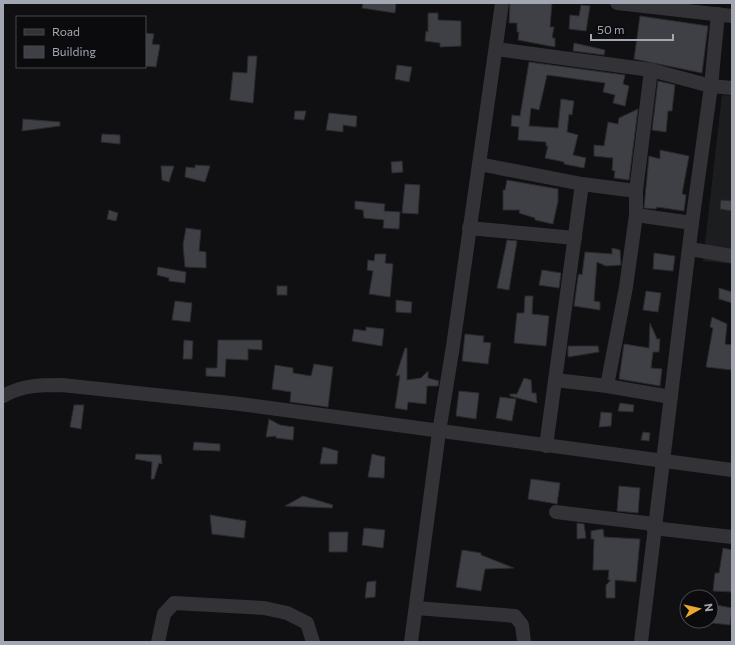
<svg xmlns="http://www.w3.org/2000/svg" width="735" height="645" viewBox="0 0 735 645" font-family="Commissioner,sans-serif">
<rect width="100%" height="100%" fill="#101012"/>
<!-- built -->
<path fill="#1c1d1f" d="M722 95 732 96V264L703 261Z"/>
<!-- building -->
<g fill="#3f4045" stroke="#2a2b2e">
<path d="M363 3H396L395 13 362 8Z"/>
<path d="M510 3H552L550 27H554L552 38H555V47L518 40 519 32H517V23H509Z"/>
<path d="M581 5 590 6 586 31 569 29 570 15 579 16Z"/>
<path d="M428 13H438V20L461 21V46L440 47V43L425 41 426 31 428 32Z"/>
<path d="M640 16 708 26 702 73 634 59Z"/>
<path d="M145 33 154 34 152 44 160 45 156 67 145 66Z"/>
<path d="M574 43 605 50 604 55 573 51Z"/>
<path d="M248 56H257L253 103 230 100 233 72 247 73Z"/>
<path d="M529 62 625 75 623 84 629 86 625 106 613 103 615 95 603 92 605 83 547 75 539 110 531 108 529 126 558 128 561 99 574 101 572 115 569 114 567 132 578 135 573 155 586 158 584 168 564 164V162L545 158 548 146H546V142L518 140 519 127 511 126 512 115 520 116Z"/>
<path d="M397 65 412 67 409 82 395 79Z"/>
<path d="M658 81 675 85 672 111H668L666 132 652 130Z"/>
<path d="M638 109 629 180 614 178 615 171 612 170 613 158 594 156V145L604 146 608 122 618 124 619 118Z"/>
<path d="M295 111H306L304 120 294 119Z"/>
<path d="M329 113 357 116 356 127 343 125V132L326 130Z"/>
<path d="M23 119 60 122V126L22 131Z"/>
<path d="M102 134 120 135V144L101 142Z"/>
<path d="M660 150 689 156 682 194 686 195 684 211 657 207 656 209 644 208 649 156 660 159Z"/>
<path d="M402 161 403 172 392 173 391 162Z"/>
<path d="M195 165 210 166 205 182 185 177 186 167 195 168Z"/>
<path d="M161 166H174L169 182 162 180Z"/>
<path d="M507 180 558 189V201L553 224 535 220V218L519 213 520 210H503V190H505Z"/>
<path d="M405 184 420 185 418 214 402 213Z"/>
<path d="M721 200 732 201V211L720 209Z"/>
<path d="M355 201 385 204 384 211 400 212 399 229 383 228 384 220 364 218 363 210 355 209Z"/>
<path d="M109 210 118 213 116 221 107 219Z"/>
<path d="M186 228 201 230 199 251 206 252V268L185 267 183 245Z"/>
<path d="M507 240 517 241 509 290 497 288Z"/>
<path d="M612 248 620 250 621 265 606 266 597 262 594 301 600 302V310L574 306 578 277 579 274 582 275 585 252 612 254Z"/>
<path d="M654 253 675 256 673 271 653 269Z"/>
<path d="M375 254H386L385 263 393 264 390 297 369 294 373 271 367 270 368 260 374 261Z"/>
<path d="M158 267 186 272 185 283 169 281V278L157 275Z"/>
<path d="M542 270 561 273 559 288 539 285Z"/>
<rect x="277" y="286" width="10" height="9"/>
<path d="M719 288 732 292V303L719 299Z"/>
<path d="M646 291 661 293 658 312 643 310Z"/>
<path d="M525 296H533L532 314 549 316 546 346 514 343 517 313H524Z"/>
<path d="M396 300 412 302 411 313 396 312Z"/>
<path d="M175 301 192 303 190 322 172 320Z"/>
<path d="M712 317 727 324 725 344 732 345V370L706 367 713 328 710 327Z"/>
<path d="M650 323 657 339H660L659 352H653L651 368 662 369 660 386 619 379 624 344 649 348Z"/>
<path d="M366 327 384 329 382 346 352 341 354 329 366 331Z"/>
<path d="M465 334 484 336 483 342 491 343 488 364 462 361Z"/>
<path d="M184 340 193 341 192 359H183Z"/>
<path d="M218 340H262V350L248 349V360L226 359 225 377 206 376V368H217Z"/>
<path d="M568 346H598L599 352 568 357Z"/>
<path d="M405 348H407V380L421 378 428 371V378L439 381 438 386H427L426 404 408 402 407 410 395 408 400 375 396 376Z"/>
<path d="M314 364 333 367 328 407 290 402 291 392 272 389 275 365 293 368V373L311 376Z"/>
<path d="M524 378 531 380 532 393H536L537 403 510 396V394H517Z"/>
<path d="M459 391 479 393 476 419 456 416Z"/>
<path d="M500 397 516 399 512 421 496 418Z"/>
<path d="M620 403 634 405 633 412 618 411Z"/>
<path d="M74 405H84L81 429 70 427Z"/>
<path d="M601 412 612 413 611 426 599 427Z"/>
<path d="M269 419 280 425 294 427 293 440 276 438V436L266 437Z"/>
<path d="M643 432 650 433 649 441 641 440Z"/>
<path d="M194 442 220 444V451L193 450Z"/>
<path d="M323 447 338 451 337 464H320Z"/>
<path d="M136 454 161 455 162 464 159 463 154 479H151L152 462 135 459Z"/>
<path d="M372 454 385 457 384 478 368 477Z"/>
<path d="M531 479 560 483 557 504 528 499Z"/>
<path d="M619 486 640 488 638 513 617 511Z"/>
<path d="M303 496 333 505 332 508 285 506Z"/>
<path d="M210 515 246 521 244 538 212 534Z"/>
<path d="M577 523 584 524 586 538 577 539Z"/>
<path d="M364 528 385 530 383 548 362 545Z"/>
<path d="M603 529 604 537 640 539 636 582 615 580V598H606V585L611 580H608L609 570H593L594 539H591V531Z"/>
<path d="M329 532H348L347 552H329Z"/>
<path d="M723 548 732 550V592L713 591 715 573H719Z"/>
<path d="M462 550 481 553V555L514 568 485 569 481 591 456 587Z"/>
<path d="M376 581 375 597 365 598 367 582Z"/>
<path d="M711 604 732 608 730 625 712 623Z"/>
</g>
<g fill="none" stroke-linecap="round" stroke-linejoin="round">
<!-- minor -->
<g stroke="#323237" stroke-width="14">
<path d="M617 3 732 16"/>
<path d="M496 49 651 70 711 86 732 88"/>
<path d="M479 164 582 184 636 191"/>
<path d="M636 215 692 223"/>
<path d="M469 228 575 238"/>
<path d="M690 249 732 256"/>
<path d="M555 380 607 386 626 287 636 215V191L651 70"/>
<path d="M607 386 671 397"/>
<path d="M3 396C23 385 40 385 62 385L240 404 732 470"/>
<path d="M546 446 582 184"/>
<path d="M556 512 654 524"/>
<path d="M653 528 732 537"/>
<path d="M416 608 515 616 522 625 524 642"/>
<path d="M158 642 164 614 174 603 264 608 287 613 307 623 313 642"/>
<path d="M411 642 439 432 453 346 502 3"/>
<path d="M641 642 692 223 711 86 718 14"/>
</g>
</g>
<!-- border -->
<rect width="735" height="645" fill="none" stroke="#a2a7b2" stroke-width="8"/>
<!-- legend -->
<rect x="16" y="16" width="130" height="52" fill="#0b0b0d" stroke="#47494f"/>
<rect x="24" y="29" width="20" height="6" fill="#323237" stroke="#47494f"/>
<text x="52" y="36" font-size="12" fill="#a2a7b2">Road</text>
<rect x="24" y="46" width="20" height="12" fill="#3f4045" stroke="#47494f"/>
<text x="52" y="56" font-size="12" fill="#a2a7b2">Building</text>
<!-- north arrow -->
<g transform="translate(699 609) rotate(82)"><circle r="19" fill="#0b0b0d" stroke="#47494f"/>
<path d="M0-3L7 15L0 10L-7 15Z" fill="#e8a832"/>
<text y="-6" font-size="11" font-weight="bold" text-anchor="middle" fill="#a2a7b2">N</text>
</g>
<!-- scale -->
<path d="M591 34v6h82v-6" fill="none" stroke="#a2a7b2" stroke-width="2"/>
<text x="597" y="34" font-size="12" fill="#a2a7b2" stroke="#0b0b0d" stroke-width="3" paint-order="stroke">50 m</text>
</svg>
